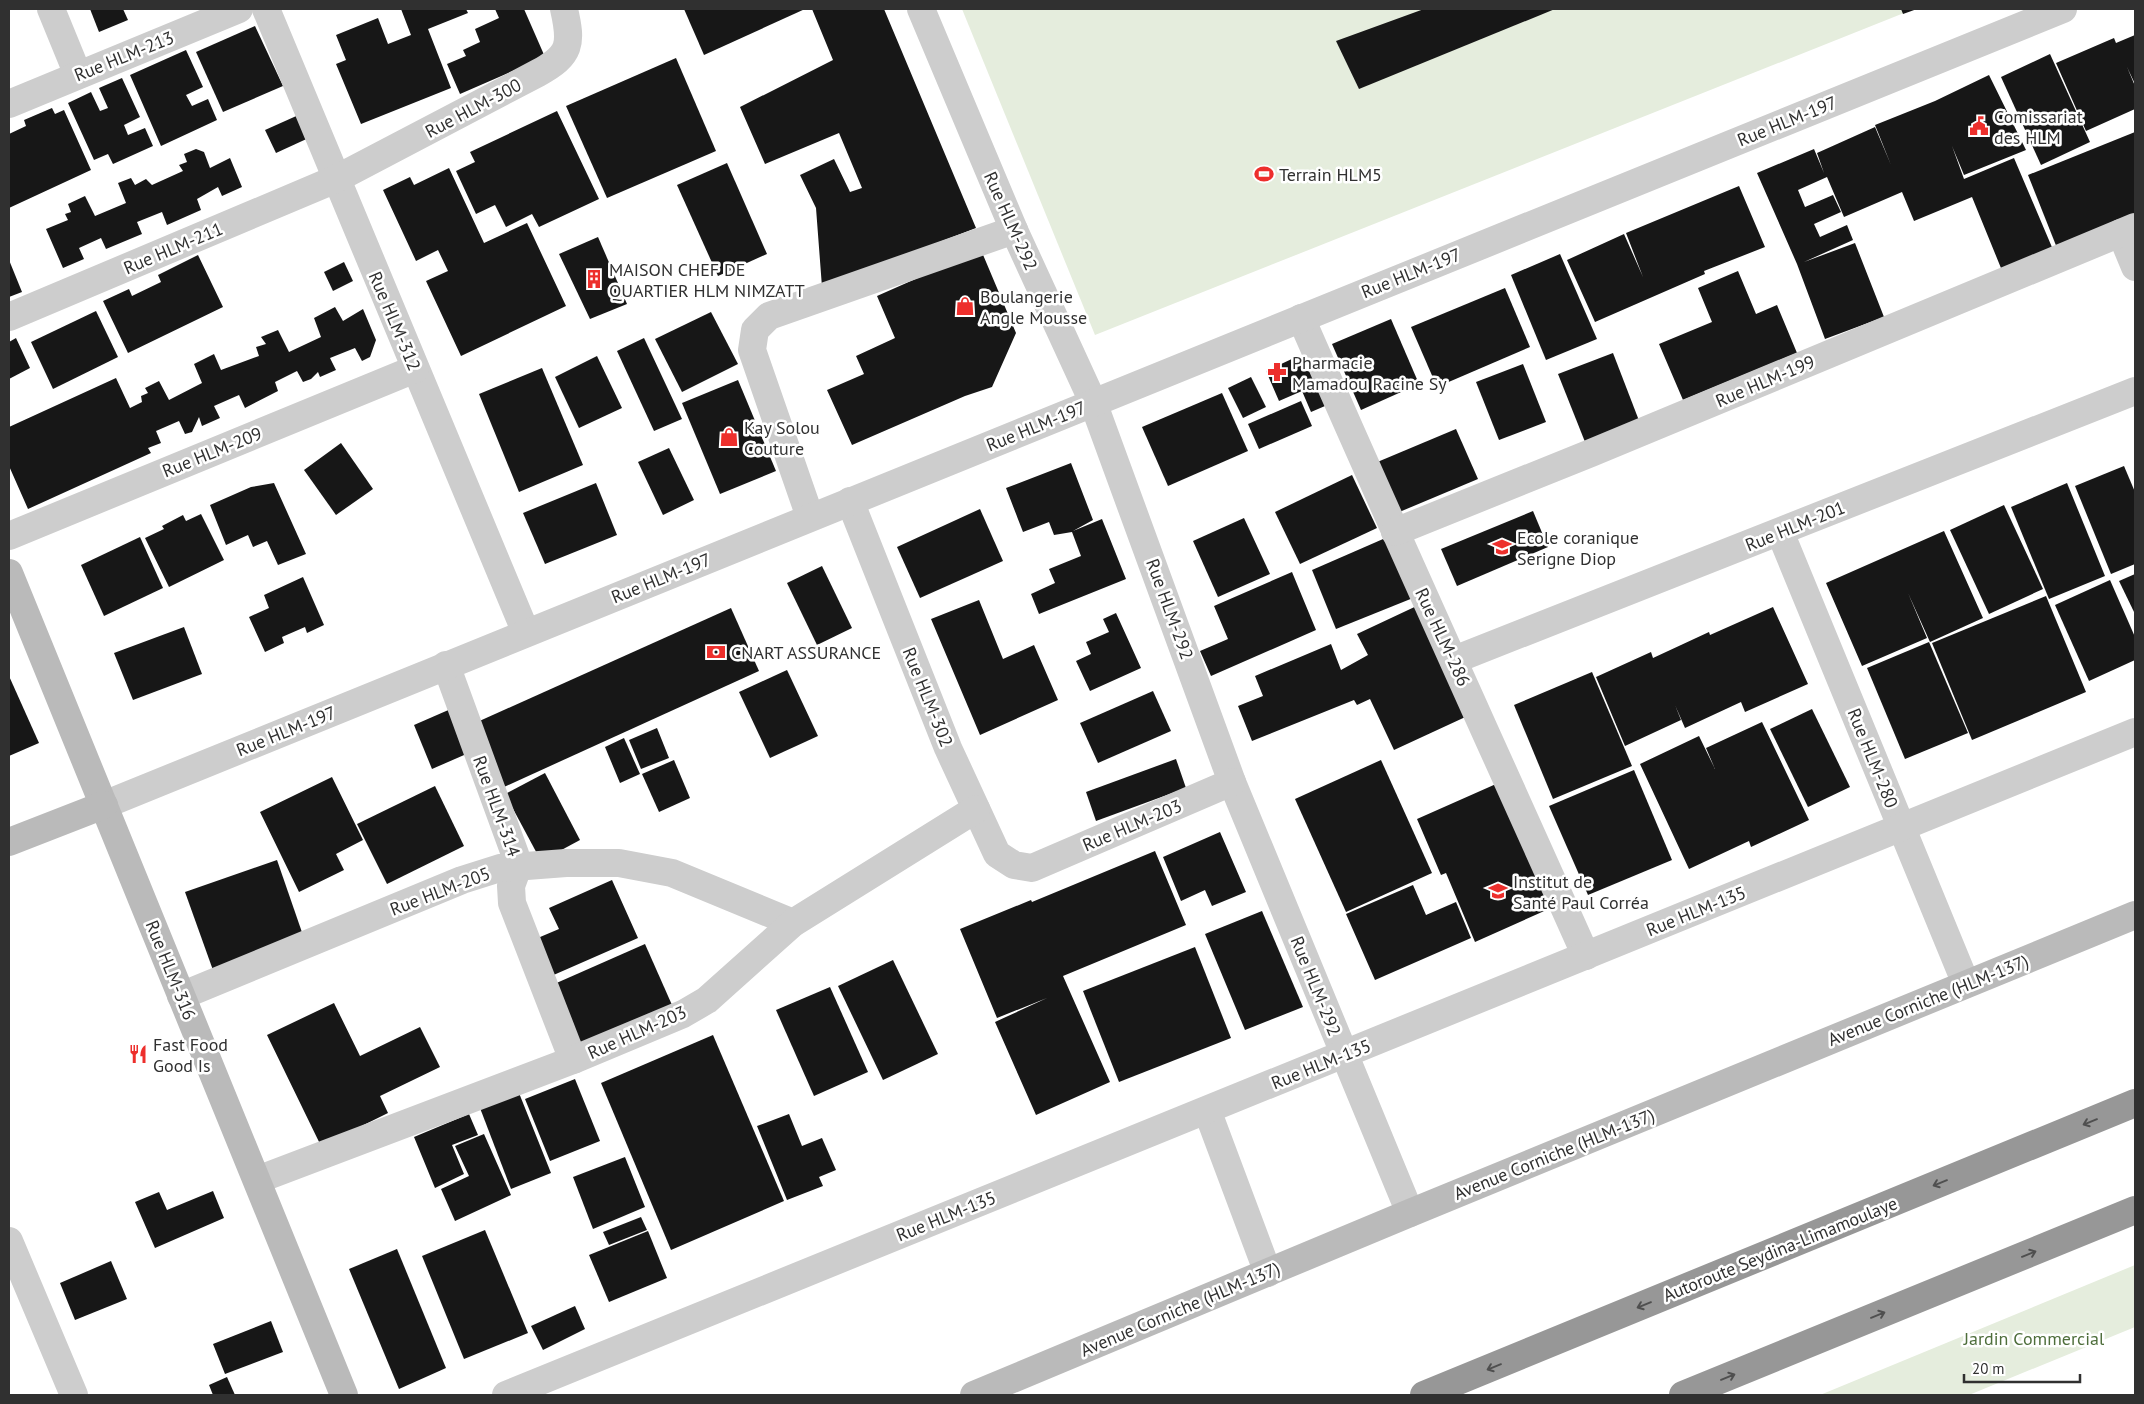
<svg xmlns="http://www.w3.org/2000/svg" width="2144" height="1404" viewBox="0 0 2144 1404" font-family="'PT Sans',sans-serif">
<rect width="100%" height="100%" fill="#fff"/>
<!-- green -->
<g fill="#e5eddd">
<path d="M962 9H1914L1095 335Z"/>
<path d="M2135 1265V1327L1969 1395H1820Z"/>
</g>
<!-- building -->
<g fill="#171717">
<path d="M90 9H123L128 20 99 32Z"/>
<path d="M401 9H466L468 13 428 29 451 88 361 124 336 64 346 60 336 35 378 18 388 44 411 35Z"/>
<path d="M495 9H524L545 57 460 94 447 64 466 56 463 50 480 42 475 29 499 18Z"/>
<path d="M684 9H805L704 55Z"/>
<path d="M812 9H884L976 228 822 287 816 208 800 175 834 159 850 192 862 188 839 133 765 164 740 107 833 60Z"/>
<path d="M1424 9H1555L1359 89 1336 41Z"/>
<path d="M1901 9H1917L1903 14Z"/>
<path d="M255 26 283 86 223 112 196 52Z"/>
<path d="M2135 35V84L2127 67 2135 86V109L2086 131 2056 63 2114 38 2116 43Z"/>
<path d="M186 50 203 87 186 95 192 106 208 99 217 120 161 146 130 75Z"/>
<path d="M2050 54 2090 142 2041 165 2001 77Z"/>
<path d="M676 58 716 151 607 198 566 106Z"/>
<path d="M1989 75 2026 150 1964 175 1952 146 1964 179 2014 158 2054 252 2003 273 1972 197 1914 221 1902 192 1844 217 1827 177 1798 190 1805 207 1833 195 1841 212 1814 224 1820 237 1847 225 1853 240 1804 262 1855 243 1884 317 1825 339 1797 264 1757 173 1814 149 1824 173 1817 153 1875 127 1891 165 1875 125 1935 101Z"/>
<path d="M122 78 140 117 124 125 128 135 145 128 153 146 113 164 108 154 94 160 68 103 91 92 100 111 108 108 99 88Z"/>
<path d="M52 108 55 114 64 110 91 170 9 208V134L26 126 24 120Z"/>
<path d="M557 111 599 199 539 227 532 214 506 227 495 205 476 214 456 171 475 162 470 152Z"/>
<path d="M303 113 313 136 276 153 265 130Z"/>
<path d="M2135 132V216L2057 248 2028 175Z"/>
<path d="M196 149 204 152 210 168 230 158 242 187 222 196 218 187 197 199 201 210 167 225 162 212 137 222 142 234 106 249 101 238 79 248 84 259 63 268 46 229 68 220 65 214 71 212 68 204 85 196 95 216 126 203 118 183 131 178 135 185 146 179 152 185 183 171 179 165 187 162 184 154Z"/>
<path d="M727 163 767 254 718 276 677 185Z"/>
<path d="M449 168 484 243 527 223 566 306 461 356 426 281 448 271 438 250 416 261 383 190 410 177 414 185Z"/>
<path d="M1739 186 1765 247 1704 271 1705 274 1595 322 1567 260 1624 234 1643 277 1626 233Z"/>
<path d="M598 237 627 304 590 319 559 254Z"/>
<path d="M981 250 1016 333 992 387 965 396 852 445 827 390 864 374 856 356 895 338 877 296Z"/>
<path d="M1560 254 1597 339 1546 360 1511 275Z"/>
<path d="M198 255 223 307 128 353 103 301 129 289 132 296 161 282 158 275Z"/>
<path d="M9 260 22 292 9 297Z"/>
<path d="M344 262 353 281 333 291 324 272Z"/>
<path d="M1738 271 1756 314 1777 305 1797 353 1683 400 1659 344 1712 322 1698 288Z"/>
<path d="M1505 288 1530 347 1437 387 1411 327Z"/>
<path d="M335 307 343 321 363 309 376 340 370 357 362 361 355 348 330 358 336 370 320 377 318 372 311 379 303 382 297 371 275 382 278 391 245 408 239 395 214 406 220 418 202 426 199 417 192 432 185 434 179 421 156 431 161 443 148 448 151 453 28 509 9 466V427L116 378 130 408 142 402 141 396 148 393 145 388 159 381 169 400 202 383 194 364 214 354 221 370 259 356 256 347 266 344 261 337 278 330 289 352 321 337 314 318Z"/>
<path d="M96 311 118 357 53 389 31 342Z"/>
<path d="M711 312 738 364 682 392 655 339Z"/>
<path d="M1391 319 1419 384 1361 410 1332 344Z"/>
<path d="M16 338 30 368 9 379V342Z"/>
<path d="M644 338 682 419 654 431 617 351Z"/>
<path d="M1613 353 1643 431 1589 452 1558 374Z"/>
<path d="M597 356 622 408 579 428 555 377Z"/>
<path d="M1296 357 1303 370 1314 365 1325 406 1311 412 1302 391 1279 401 1266 371Z"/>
<path d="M1523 364 1546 422 1499 440 1476 382Z"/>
<path d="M542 368 583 465 519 492 479 394Z"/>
<path d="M1251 377 1266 407 1243 418 1228 388Z"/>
<path d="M738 380 776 471 720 494 682 403Z"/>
<path d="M1222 393 1248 451 1168 486 1142 427Z"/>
<path d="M1301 401 1312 426 1259 449 1248 424Z"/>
<path d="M1456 429 1478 479 1397 513 1375 463Z"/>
<path d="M341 443 373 489 336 515 304 470Z"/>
<path d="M669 448 694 500 663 515 638 462Z"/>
<path d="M1071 463 1093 520 1073 531 1102 519 1126 579 1039 614 1031 594 1055 583 1049 569 1081 556 1072 532 1054 535 1049 522 1023 532 1006 488Z"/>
<path d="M2124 466 2135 492V564L2111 574 2075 486Z"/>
<path d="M1352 475 1377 528 1300 564 1275 512Z"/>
<path d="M274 483 306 554 278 565 267 541 253 547 248 535 226 545 210 505 251 487Z"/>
<path d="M596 483 617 535 545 564 523 513Z"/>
<path d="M2067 483 2105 576 2049 599 2011 507Z"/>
<path d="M2004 505 2043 589 1989 614 1950 530Z"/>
<path d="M980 509 1003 561 920 598 897 547Z"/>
<path d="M1533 511 1548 547 1457 586 1441 549Z"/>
<path d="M201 514 224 560 169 587 145 538 164 529 162 526 183 515 186 521Z"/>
<path d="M1244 518 1270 574 1218 597 1193 541Z"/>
<path d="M1944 531 1983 618 1930 642 1908 593 1927 638 1862 666 1826 583Z"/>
<path d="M1390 536 1418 596 1336 629 1312 570Z"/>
<path d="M140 537 163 588 104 616 81 565Z"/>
<path d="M822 566 852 628 817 645 787 583Z"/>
<path d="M1292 572 1316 630 1211 676 1200 651 1228 639 1214 606Z"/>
<path d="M2135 574V614L2119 581Z"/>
<path d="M303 577 324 625 307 633 305 627 282 637 284 643 265 652 249 617 269 608 264 595Z"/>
<path d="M2110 580 2135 637V660L2089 681 2055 605Z"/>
<path d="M2046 596 2086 692 1972 740 1932 643Z"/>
<path d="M979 600 1003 659 1034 645 1058 700 980 735 931 619Z"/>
<path d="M1423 603 1474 713 1394 750 1370 699 1357 705 1354 700 1252 741 1238 706 1263 696 1255 676 1331 644 1341 670 1368 655 1357 634Z"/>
<path d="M1773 607 1808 684 1745 712 1741 702 1685 728 1675 705 1681 720 1625 746 1596 677 1651 652 1653 658 1709 632 1710 635Z"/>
<path d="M731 608 759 671 504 787 475 723Z"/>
<path d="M1116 613 1141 668 1090 691 1076 661 1091 654 1086 642 1109 632 1103 619Z"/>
<path d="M184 627 202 674 133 700 114 653Z"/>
<path d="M1929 642 1968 733 1905 759 1867 668Z"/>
<path d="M787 670 818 736 770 758 739 692Z"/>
<path d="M1592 672 1632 766 1553 799 1514 705Z"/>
<path d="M9 676 39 743 9 756Z"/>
<path d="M1153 691 1171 731 1098 763 1080 723Z"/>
<path d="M453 708 471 752 432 769 414 725Z"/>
<path d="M1812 709 1850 787 1808 807 1770 729Z"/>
<path d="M1762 722 1809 820 1751 847 1749 841 1689 869 1640 764 1699 736 1715 769 1706 748Z"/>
<path d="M657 728 669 758 641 769 629 740Z"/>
<path d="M624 738 640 774 620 783 605 747Z"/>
<path d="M1176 759 1186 788 1096 821 1086 792Z"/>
<path d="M674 760 690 798 659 812 642 774Z"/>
<path d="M1381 760 1432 873 1346 912 1295 799Z"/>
<path d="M1634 770 1672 860 1588 895 1549 806Z"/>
<path d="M545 773 580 840 541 861 505 794Z"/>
<path d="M332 777 363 840 336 854 344 870 299 892 260 812Z"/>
<path d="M1496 784 1551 908 1475 942 1446 873 1441 875 1417 819Z"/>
<path d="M435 786 464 846 387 884 357 824Z"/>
<path d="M1220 832 1246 892 1212 906 1205 890 1181 901 1163 857Z"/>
<path d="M1155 851 1186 925 1063 976 1110 1082 1036 1115 995 1022 1047 998 997 1018 960 929 1031 900 1032 902Z"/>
<path d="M277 860 305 941 214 973 185 892Z"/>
<path d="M612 880 638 938 549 977 533 940 559 929 549 908Z"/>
<path d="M1413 885 1426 915 1456 902 1471 938 1375 980 1346 914Z"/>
<path d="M1262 911 1303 1007 1245 1030 1205 934Z"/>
<path d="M645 944 672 1005 580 1047 552 985Z"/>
<path d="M1195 947 1231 1038 1119 1082 1083 991Z"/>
<path d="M893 960 938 1054 883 1080 838 986Z"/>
<path d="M830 987 868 1072 814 1096 776 1010Z"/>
<path d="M334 1003 360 1056 420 1027 440 1067 380 1096 388 1113 321 1146 267 1035Z"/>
<path d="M713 1035 784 1201 671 1250 601 1083Z"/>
<path d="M575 1079 600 1141 550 1161 525 1099Z"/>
<path d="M519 1093 551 1173 511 1189 480 1108Z"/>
<path d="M469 1114 478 1135 452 1145 464 1174 435 1188 414 1137Z"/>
<path d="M789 1114 802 1146 822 1138 836 1170 819 1177 823 1186 787 1200 757 1126Z"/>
<path d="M484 1134 511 1195 455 1221 441 1189 469 1176 455 1146Z"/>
<path d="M625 1157 645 1207 593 1229 573 1177Z"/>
<path d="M213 1191 224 1218 155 1248 135 1202 159 1192 167 1210Z"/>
<path d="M641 1217 647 1230 609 1245 603 1232Z"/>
<path d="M485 1230 528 1333 464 1359 422 1256Z"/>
<path d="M648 1231 667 1278 609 1302 589 1255Z"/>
<path d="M397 1249 446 1368 399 1389 349 1269Z"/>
<path d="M111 1261 127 1299 75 1320 60 1283Z"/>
<path d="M575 1306 585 1329 543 1350 531 1326Z"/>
<path d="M271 1321 283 1352 225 1374 213 1344Z"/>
<path d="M227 1377 235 1395H213L209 1385Z"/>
</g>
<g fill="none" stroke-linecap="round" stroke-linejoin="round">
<!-- street -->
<g stroke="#cdcdcd" stroke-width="28">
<path d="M51 9 78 75"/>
<path d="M266 9 526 633"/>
<path d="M921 9 1014 230 1093 402 1232 782 1410 1213"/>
<path d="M9 104 239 9"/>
<path d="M2121 233 2135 267"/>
<path d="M9 317 336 179 538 73C571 55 572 44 564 9"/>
<path d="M1301 318C1394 532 1491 743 1586 956"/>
<path d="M850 501 948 748 997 854 1014 865 1032 868 1232 782"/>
<path d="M810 517 752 350 755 330 769 316 1014 230"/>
<path d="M1395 532 1591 453 2135 227"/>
<path d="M1780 532 1966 984"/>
<path d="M9 536 415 369"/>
<path d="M1454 660 2135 391"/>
<path d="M446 665 515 854 518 867 511 886 512 903 573 1060"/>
<path d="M104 805 2063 9"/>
<path d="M181 996 462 880 500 868 566 863H619L672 873 793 923"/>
<path d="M1207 1110 1268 1273"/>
<path d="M257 1180 573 1060 683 1014 707 1000 793 923 976 809"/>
<path d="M9 1241 74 1395"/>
<path d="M506 1395 2135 732"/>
</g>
<!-- secondary -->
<g stroke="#bababa" stroke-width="28">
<path d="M9 573 344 1395"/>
<path d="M9 842 104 805"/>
<path d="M974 1395 1410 1213 2135 915"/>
</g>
<!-- highway -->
<g stroke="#979797" stroke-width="28">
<path d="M1424 1395 2135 1103"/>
<path d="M1683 1395 2135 1210"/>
</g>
</g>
<!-- one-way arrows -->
<defs><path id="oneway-shaft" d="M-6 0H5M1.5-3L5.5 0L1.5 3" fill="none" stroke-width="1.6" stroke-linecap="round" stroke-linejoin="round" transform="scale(1.25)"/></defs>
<g stroke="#4f4f4f">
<use href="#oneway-shaft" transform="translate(2090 1122) rotate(158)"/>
<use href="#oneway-shaft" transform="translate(1940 1183) rotate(158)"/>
<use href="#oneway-shaft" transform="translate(2029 1254) rotate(-22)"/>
<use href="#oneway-shaft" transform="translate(1644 1305) rotate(158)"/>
<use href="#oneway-shaft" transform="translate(1878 1315) rotate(-22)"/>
<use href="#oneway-shaft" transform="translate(1494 1367) rotate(158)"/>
<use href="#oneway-shaft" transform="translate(1728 1377) rotate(-22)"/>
</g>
<!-- icons -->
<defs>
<g id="civic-bare" transform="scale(1.5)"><path d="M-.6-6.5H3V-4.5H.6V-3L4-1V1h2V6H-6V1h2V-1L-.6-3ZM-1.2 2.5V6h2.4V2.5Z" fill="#ed2f2c" stroke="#fff" stroke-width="2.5" paint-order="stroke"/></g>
<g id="stadium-bare" transform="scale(1.5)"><path d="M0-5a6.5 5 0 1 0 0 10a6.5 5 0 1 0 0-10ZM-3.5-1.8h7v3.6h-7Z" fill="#ed2f2c" stroke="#fff" stroke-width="2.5" paint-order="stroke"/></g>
<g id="building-bare" transform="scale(1.5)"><path d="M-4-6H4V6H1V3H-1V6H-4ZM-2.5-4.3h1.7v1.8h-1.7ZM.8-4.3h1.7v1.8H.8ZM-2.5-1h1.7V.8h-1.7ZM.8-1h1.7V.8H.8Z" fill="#ed2f2c" stroke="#fff" stroke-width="2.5" paint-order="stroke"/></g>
<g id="shop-bare" transform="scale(1.5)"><path d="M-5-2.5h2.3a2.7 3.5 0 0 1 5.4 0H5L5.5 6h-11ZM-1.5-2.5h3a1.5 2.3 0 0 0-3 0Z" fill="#ed2f2c" stroke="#fff" stroke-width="2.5" paint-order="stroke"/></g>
<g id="pharmacy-bare" transform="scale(1.5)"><path d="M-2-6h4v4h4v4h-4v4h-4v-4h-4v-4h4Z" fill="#ed2f2c" stroke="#fff" stroke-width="2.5" paint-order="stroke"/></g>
<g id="school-bare" transform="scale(1.5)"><path d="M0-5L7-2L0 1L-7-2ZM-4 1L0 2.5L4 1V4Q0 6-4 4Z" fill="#ed2f2c" stroke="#fff" stroke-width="2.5" paint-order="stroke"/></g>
<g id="bank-bare" transform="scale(1.5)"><path d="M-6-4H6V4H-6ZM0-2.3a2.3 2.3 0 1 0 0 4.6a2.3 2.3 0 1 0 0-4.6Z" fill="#ed2f2c" stroke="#fff" stroke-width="2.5" paint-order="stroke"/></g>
<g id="university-bare" transform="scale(1.5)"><path d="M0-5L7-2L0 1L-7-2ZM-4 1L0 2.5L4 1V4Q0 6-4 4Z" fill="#ed2f2c" stroke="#fff" stroke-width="2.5" paint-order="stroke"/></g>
<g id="restaurant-bare" transform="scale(1.5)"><path d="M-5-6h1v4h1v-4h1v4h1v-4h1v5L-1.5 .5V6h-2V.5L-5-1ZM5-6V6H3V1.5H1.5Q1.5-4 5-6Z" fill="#ed2f2c" stroke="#fff" stroke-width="2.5" paint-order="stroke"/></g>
</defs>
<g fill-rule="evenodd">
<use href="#civic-bare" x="1979" y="126"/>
<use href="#stadium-bare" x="1264" y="174"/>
<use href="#building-bare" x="594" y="279"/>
<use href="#shop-bare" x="965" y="306"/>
<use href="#pharmacy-bare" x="1277" y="372"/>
<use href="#shop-bare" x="729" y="437"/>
<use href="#school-bare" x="1502" y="547"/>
<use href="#bank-bare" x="716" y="652"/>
<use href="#university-bare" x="1498" y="891"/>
<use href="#restaurant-bare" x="138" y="1054"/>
</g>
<g text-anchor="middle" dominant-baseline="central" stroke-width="5" stroke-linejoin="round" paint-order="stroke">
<!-- street labels -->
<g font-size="18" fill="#303030" stroke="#fff">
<text transform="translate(124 56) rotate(-22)">Rue HLM-213</text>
<text transform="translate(473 108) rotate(-28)">Rue HLM-300</text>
<text transform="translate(1787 121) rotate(-22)">Rue HLM-197</text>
<text transform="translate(1011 221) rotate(66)">Rue HLM-292</text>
<text transform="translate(173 248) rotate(-23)">Rue HLM-211</text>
<text transform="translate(1411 273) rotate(-22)">Rue HLM-197</text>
<text transform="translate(395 321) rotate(67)">Rue HLM-312</text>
<text transform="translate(1765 381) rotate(-23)">Rue HLM-199</text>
<text transform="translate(1036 426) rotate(-22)">Rue HLM-197</text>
<text transform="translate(212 452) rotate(-22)">Rue HLM-209</text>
<text transform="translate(1795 526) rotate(-22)">Rue HLM-201</text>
<text transform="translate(661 578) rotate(-22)">Rue HLM-197</text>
<text transform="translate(1170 609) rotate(70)">Rue HLM-292</text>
<text transform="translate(1443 637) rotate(65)">Rue HLM-286</text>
<text transform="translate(928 697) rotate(68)">Rue HLM-302</text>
<text transform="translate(286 731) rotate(-22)">Rue HLM-197</text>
<text transform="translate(1873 758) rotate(68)">Rue HLM-280</text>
<text transform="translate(497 806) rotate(70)">Rue HLM-314</text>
<text transform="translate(1132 825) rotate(-23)">Rue HLM-203</text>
<text transform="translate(440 891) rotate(-21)">Rue HLM-205</text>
<text transform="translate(1696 911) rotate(-22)">Rue HLM-135</text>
<text transform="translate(171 970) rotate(68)">Rue HLM-316</text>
<text transform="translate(1316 986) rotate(68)">Rue HLM-292</text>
<text transform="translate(1928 1000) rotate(-22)">Avenue Corniche (HLM-137)</text>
<text transform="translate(637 1032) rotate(-24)">Rue HLM-203</text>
<text transform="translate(1321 1064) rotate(-22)">Rue HLM-135</text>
<text transform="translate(1554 1154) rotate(-22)">Avenue Corniche (HLM-137)</text>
<text transform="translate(946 1216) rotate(-22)">Rue HLM-135</text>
<text transform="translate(1780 1249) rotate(-22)">Autoroute Seydina-Limamoulaye</text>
<text transform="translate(1180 1309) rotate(-23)">Avenue Corniche (HLM-137)</text>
</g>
<!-- poi labels -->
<g font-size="18" fill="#303030" stroke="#fff" text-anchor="start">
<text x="1994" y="116">Comissariat<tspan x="1994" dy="21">des HLM</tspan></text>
<text x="1279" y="174">Terrain HLM5</text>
<text x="609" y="269">MAISON CHEF DE<tspan x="609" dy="21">QUARTIER HLM NIMZATT</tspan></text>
<text x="980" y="296">Boulangerie<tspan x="980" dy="21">Angle Mousse</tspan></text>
<text x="1292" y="362">Pharmacie<tspan x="1292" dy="21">Mamadou Racine Sy</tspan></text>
<text x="744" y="427">Kay Solou<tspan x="744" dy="21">Couture</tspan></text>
<text x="1517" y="537">Ecole coranique<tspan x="1517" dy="21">Serigne Diop</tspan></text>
<text x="731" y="652">CNART ASSURANCE</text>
<text x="1513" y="881">Institut de<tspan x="1513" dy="21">Santé Paul Corréa</tspan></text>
<text x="153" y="1044">Fast Food<tspan x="153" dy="21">Good Is</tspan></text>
</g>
<!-- park labels -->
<g font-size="18" fill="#4e6e3b" stroke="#fff">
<text x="2034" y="1338">Jardin Commercial</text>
</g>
</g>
<!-- border -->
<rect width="2144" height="1404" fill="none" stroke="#303030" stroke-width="20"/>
<!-- scale -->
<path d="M1964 1374v8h116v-8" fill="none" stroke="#303030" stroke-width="2.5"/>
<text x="1972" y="1374" font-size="15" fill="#303030" stroke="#ffffff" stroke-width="4" paint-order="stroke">20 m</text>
</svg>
